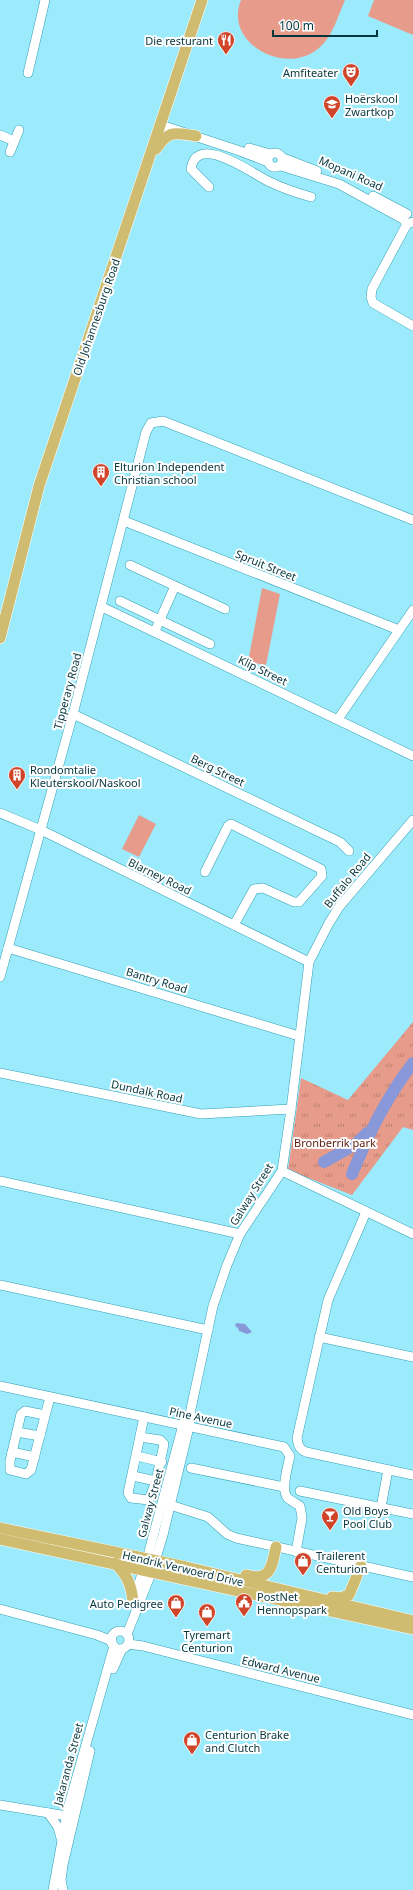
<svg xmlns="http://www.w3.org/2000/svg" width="413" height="1890" viewBox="0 0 413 1890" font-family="'Noto Sans',sans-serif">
<defs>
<pattern id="park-tufts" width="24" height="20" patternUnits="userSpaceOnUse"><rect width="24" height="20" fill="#e79b8a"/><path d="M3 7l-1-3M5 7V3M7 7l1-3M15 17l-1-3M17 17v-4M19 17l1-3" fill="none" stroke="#b97f72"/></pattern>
<pattern id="water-ripples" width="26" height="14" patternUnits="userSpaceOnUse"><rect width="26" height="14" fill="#8898d8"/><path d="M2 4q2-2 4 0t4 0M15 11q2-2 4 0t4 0" fill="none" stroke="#6d7db1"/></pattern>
</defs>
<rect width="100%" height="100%" fill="#9cebfc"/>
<!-- grass -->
<g fill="#e79b8a">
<path d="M241 0H345C338 16 333 36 319 48 286 77 223 43 241 0Z"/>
<path d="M374 0H413V35L368 16Z"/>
<path d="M262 588 280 594 266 665 248 662Z"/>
<path d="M139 815 156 824 139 857 122 849Z"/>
</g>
<!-- park -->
<path fill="url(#park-tufts)" d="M413 1022V1130L403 1127 352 1195 288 1170 301 1078 348 1100Z"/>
<!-- water -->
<path fill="url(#water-ripples)" d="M236 1323 245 1324 252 1332 247 1334 239 1331 238 1328 235 1326Z"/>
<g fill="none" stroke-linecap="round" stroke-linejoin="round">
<!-- river -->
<g stroke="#8898d8" stroke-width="12">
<path d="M324 1162 356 1144 367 1133"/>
<path d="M352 1174C369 1133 386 1098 413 1063"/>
</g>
<!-- minor casing -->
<g stroke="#31a0b4" stroke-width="10">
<g id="minor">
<path d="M28 73 45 0"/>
<path d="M161 125 240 151 268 162"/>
<path d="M0 135 14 141"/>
<path d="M249 148 270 154"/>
<path d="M10 152 19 130"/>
<circle cx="275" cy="160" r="7"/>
<path d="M283 158 317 171"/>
<path d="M281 166 339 184 403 219 407 224 413 222"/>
<path d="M209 187 191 169C196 131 254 175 270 182 284 189 297 193 311 197"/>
<path d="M373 196 407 214"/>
<path d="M407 224 372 289 371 297 373 303 413 326"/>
<path d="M124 521 399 630"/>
<path d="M130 565 175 586 155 631"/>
<path d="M175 586 225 609"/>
<path d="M120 601 210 644"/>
<path d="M102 607 413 756"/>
<path d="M73 714 340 842 349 851"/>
<path d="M338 719 413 610"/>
<path d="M0 813 41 830 309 962"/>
<path d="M205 872 228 826 231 824 321 869 322 876 299 902H294L263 888 254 889 234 925"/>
<path d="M8 948 299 1036"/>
<path d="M0 977 73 714 146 432 151 423 163 421 413 520"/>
<path d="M0 1073 201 1114 291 1109"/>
<path d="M282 1171 413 1234"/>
<path d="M0 1181 240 1234"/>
<path d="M366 1212 328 1300 297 1438C298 1445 299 1449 306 1452L413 1475"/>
<path d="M0 1285 208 1330"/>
<path d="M319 1337 413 1357"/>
<path d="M0 1386 284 1447 290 1456C288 1465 281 1489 287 1497 290 1501 296 1503 300 1506L302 1518 296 1552"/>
<path d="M45 1415 25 1411 21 1414 10 1461V1470L26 1474 31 1470 50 1397"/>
<path d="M17 1432 40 1436"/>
<path d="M140 1437 160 1440 164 1444 156 1481 149 1500 131 1498 128 1493 144 1417"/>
<path d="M12 1452 35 1457"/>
<path d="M137 1456 162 1462"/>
<path d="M191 1468 284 1487"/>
<path d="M133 1476 156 1481"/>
<path d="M300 1491 413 1514"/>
<path d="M170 1505 208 1517 227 1534 236 1538 413 1577"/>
<path d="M381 1507 388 1470"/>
<path d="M135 1595 147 1559 184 1421"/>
<path d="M0 1609 97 1635 112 1641"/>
<circle cx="120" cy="1640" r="9"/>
<path d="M127 1634 152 1571 163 1535 189 1427 191 1409 213 1306 227 1265 240 1234 282 1171 291 1109 309 962 329 923 339 907 413 820"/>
<path d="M128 1644 143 1646 413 1715"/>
<path d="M113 1669 122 1649"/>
<path d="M0 1805 67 1816 71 1813"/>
<path d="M48 1813 58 1827 61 1838"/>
<path d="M53 1890 68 1808 114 1646"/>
<path d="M63 1890 61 1880 63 1865 90 1751"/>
</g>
</g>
<!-- major casing -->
<g stroke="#fff" stroke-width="12">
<g id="major">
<path d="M156 149C169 129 175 133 196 136"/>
<path d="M0 638 39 486 202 0"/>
<path d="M0 1528 186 1567 413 1621"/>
<path d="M0 1539 413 1629"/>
<path d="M115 1563C127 1575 131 1584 133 1601"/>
<path d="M246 1575C270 1582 272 1567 276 1547"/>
<path d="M332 1597 340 1598 349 1595 361 1566"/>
</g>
</g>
<!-- minor -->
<use href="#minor" stroke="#fff" stroke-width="9"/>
<!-- major -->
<use href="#major" stroke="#cfbc70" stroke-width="11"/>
</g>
<!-- icons -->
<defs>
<g id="restaurant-pin" transform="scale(0.9)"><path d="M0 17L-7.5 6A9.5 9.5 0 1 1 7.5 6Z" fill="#d0442a" stroke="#fefefe"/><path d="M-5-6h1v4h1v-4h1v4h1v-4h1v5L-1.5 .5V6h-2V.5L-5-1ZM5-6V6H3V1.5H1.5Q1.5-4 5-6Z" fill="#fff"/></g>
<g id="theatre-pin" transform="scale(0.9)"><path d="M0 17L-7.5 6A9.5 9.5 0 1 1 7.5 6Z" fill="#d0442a" stroke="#fefefe"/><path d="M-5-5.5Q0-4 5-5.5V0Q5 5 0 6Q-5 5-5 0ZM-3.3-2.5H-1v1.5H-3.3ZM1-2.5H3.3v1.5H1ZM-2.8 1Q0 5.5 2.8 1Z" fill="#fff"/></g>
<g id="school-pin" transform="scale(0.9)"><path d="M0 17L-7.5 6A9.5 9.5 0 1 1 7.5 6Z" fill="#d0442a" stroke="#fefefe"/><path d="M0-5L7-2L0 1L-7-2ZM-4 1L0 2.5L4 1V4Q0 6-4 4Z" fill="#fff"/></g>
<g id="building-pin" transform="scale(0.9)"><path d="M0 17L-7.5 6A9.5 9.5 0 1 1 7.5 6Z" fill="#d0442a" stroke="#fefefe"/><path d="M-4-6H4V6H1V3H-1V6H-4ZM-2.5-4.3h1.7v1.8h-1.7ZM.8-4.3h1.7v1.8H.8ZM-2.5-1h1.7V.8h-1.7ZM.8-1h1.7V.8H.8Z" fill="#fff"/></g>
<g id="bar-pin" transform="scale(0.9)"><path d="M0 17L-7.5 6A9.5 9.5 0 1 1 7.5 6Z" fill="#d0442a" stroke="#fefefe"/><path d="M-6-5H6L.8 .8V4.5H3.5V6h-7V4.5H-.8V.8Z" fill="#fff"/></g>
<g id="shop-pin" transform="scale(0.9)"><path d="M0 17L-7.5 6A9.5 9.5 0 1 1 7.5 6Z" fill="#d0442a" stroke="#fefefe"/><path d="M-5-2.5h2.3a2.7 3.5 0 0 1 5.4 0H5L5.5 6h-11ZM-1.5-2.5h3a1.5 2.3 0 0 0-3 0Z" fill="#fff"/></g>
<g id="civic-pin" transform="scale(0.9)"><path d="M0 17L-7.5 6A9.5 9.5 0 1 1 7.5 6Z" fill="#d0442a" stroke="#fefefe"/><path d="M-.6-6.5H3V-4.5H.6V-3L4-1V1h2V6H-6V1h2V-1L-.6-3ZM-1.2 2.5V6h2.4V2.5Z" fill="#fff"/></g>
</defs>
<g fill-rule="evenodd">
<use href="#restaurant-pin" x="226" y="40"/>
<use href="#theatre-pin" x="351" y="72"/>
<use href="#school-pin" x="332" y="104"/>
<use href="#building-pin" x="101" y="472"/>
<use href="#building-pin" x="17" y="775"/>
<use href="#bar-pin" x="330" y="1516"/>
<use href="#shop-pin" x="303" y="1561"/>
<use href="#civic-pin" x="244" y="1602"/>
<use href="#shop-pin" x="176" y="1603"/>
<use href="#shop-pin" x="207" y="1612"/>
<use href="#shop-pin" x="192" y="1740"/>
</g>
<g text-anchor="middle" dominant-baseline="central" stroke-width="4" stroke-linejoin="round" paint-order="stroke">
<!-- poi labels -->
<g font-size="11" fill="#05363e" stroke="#fefefe" text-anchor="start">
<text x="213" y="40" text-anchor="end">Die resturant</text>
<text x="338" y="72" text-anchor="end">Amfiteater</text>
<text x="345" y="98">Hoërskool<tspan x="345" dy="13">Zwartkop</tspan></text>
<text x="114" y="466">Elturion Independent<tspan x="114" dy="13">Christian school</tspan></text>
<text x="30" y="769">Rondomtalie<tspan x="30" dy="13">Kleuterskool/Naskool</tspan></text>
<text x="343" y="1510">Old Boys<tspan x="343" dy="13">Pool Club</tspan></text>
<text x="316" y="1555">Trailerent<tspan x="316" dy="13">Centurion</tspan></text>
<text x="257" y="1596">PostNet<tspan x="257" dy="13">Hennopspark</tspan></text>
<text x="163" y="1603" text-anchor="end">Auto Pedigree</text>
<text x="207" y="1634" text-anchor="middle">Tyremart<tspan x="207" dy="13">Centurion</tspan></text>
<text x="205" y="1734">Centurion Brake<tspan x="205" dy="13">and Clutch</tspan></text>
</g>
<!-- street labels -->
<g font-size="11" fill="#05363e" stroke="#fefefe">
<text transform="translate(351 173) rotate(24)">Mopani Road</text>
<text transform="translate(96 317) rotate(-71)">Old Johannesburg Road</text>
<text transform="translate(266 565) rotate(22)">Spruit Street</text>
<text transform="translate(263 670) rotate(26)">Klip Street</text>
<text transform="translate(67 691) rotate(-75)">Tipperary Road</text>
<text transform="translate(218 770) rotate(26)">Berg Street</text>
<text transform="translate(160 876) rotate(26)">Blarney Road</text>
<text transform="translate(347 880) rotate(-51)">Buffalo Road</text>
<text transform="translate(157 980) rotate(17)">Bantry Road</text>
<text transform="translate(147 1091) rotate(12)">Dundalk Road</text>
<text transform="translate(251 1194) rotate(-58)">Galway Street</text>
<text transform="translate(201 1417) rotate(12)">Pine Avenue</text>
<text transform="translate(150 1503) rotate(-75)">Galway Street</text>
<text transform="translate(183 1568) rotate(13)">Hendrik Verwoerd Drive</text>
<text transform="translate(281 1669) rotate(14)">Edward Avenue</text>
<text transform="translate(68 1764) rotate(-75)">Jakaranda Street</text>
</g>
<!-- park labels -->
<g font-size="11" fill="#5e1a0d" stroke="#fefefe">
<text x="335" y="1142">Bronberrik park</text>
</g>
</g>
<!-- scale -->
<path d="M273 30v6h104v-6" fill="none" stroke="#05363e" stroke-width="2"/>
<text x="279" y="30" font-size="12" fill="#05363e" stroke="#fefefe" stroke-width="3" paint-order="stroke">100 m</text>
</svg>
